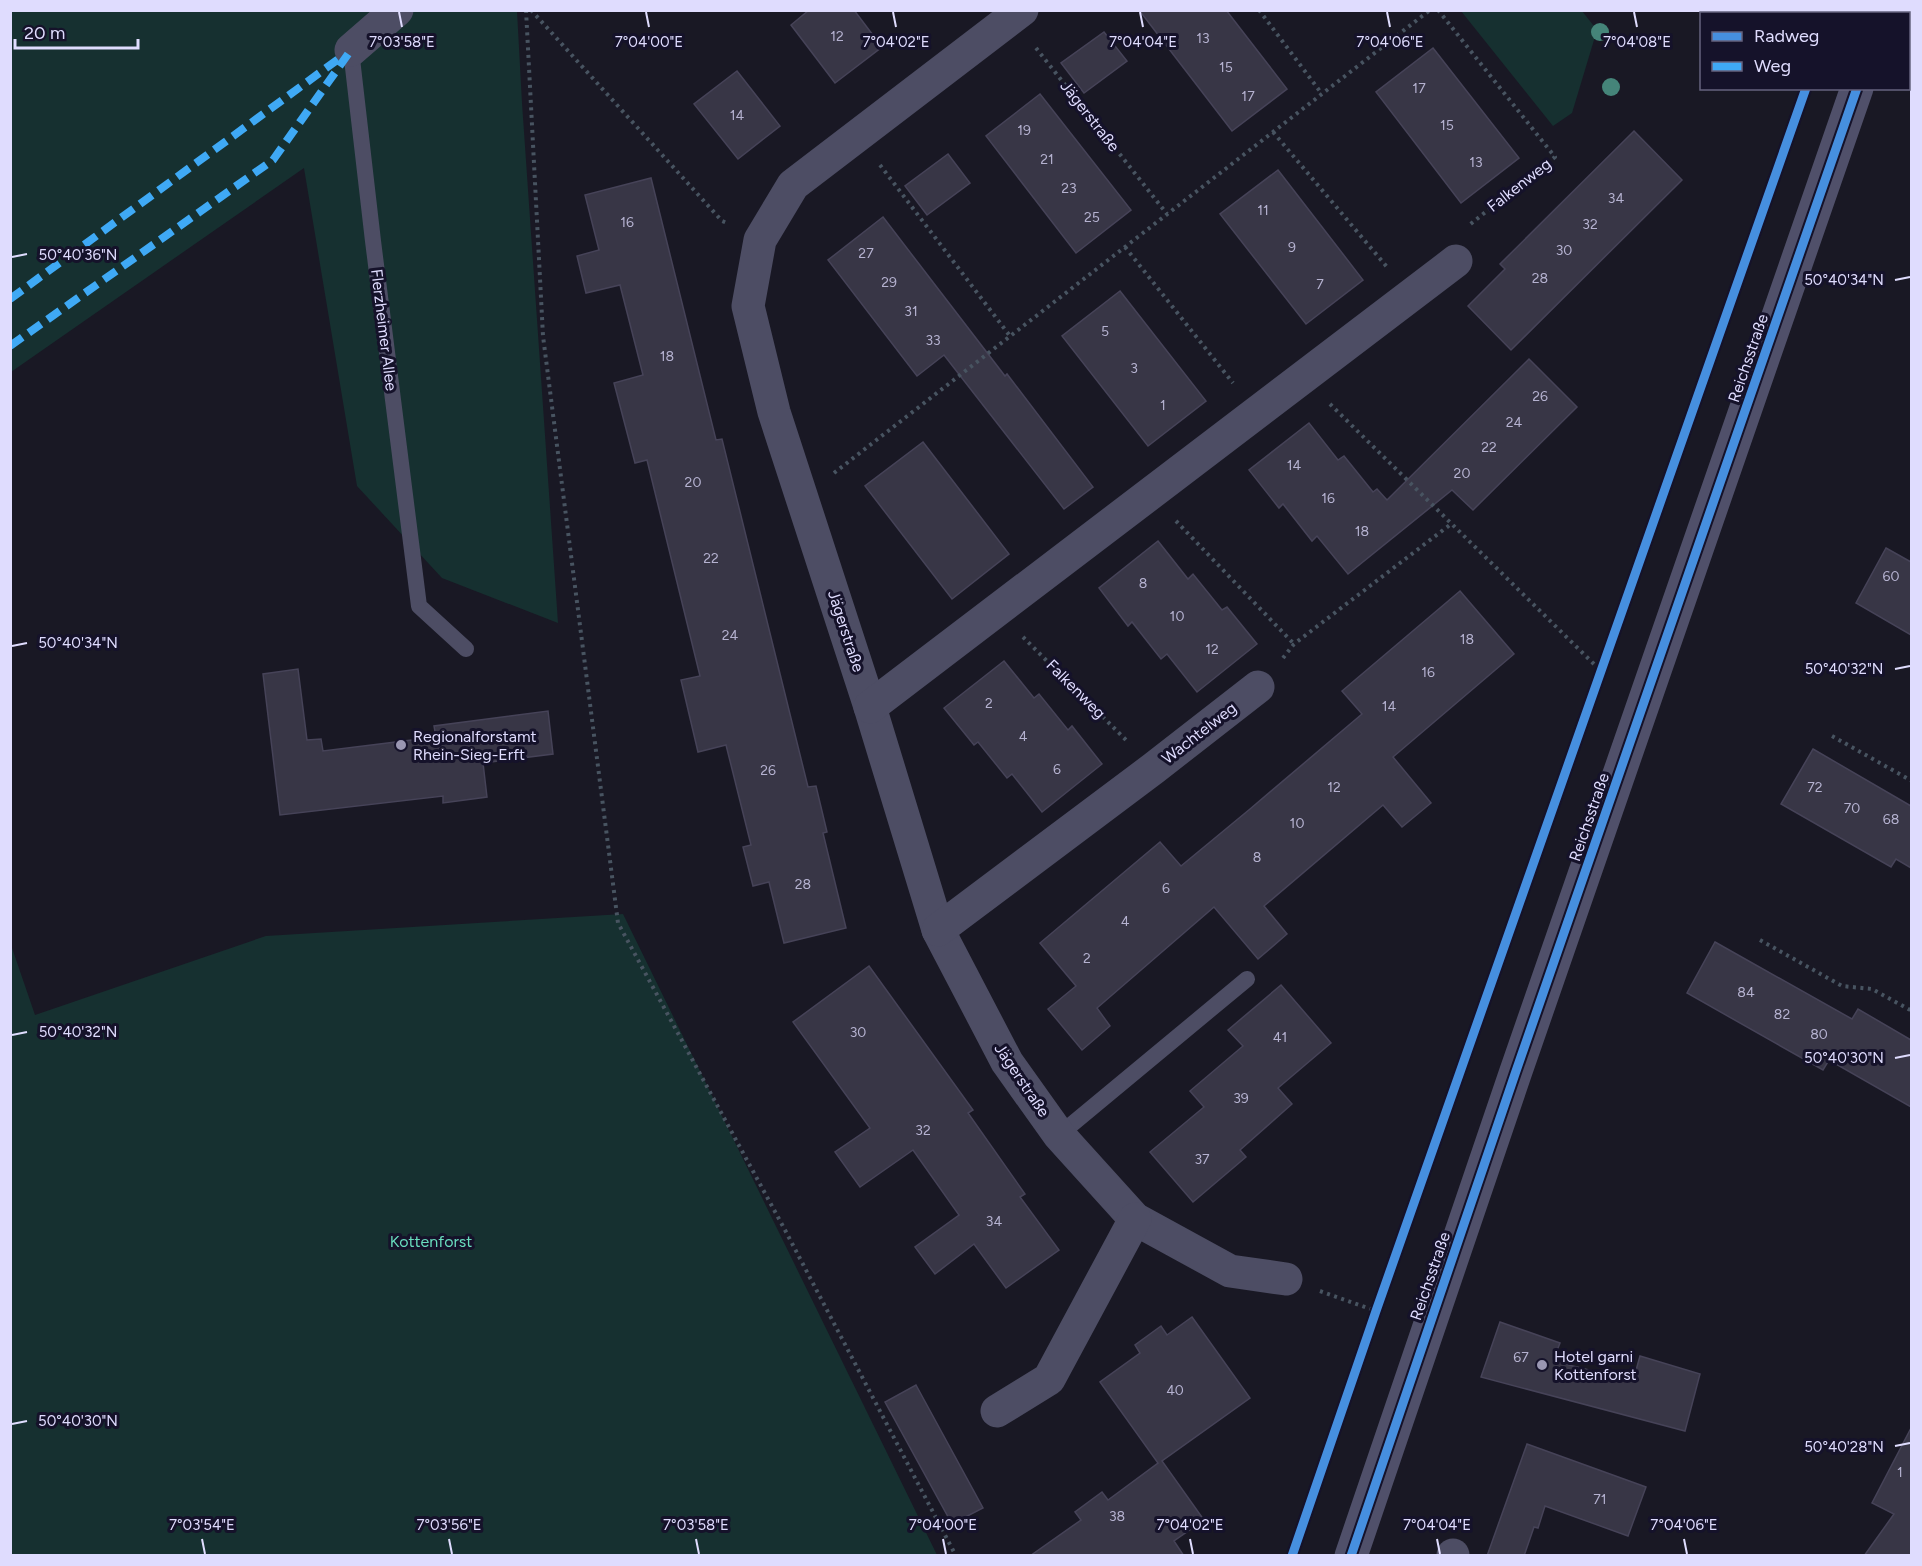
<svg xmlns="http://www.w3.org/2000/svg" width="1922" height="1566" viewBox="0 0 1922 1566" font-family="Figtree,sans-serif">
<rect width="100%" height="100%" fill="#191824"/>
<!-- green -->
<g fill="#163030">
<path d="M11 11H517L522 103 558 623 442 578 357 486 304 168 11 372Z"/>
<path d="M1461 11H1582L1597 30 1572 113 1553 126Z"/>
<path d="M623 914 937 1555H11V945L35 1015 266 936Z"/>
</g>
<!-- building -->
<g fill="#383646" stroke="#464358" stroke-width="1.5">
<path d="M809 10H854L882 47 835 83 791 25Z"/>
<path d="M1139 10H1226L1287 89 1232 131Z"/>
<path d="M1104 32 1127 61 1084 93 1061 63Z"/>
<path d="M1433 48 1519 158 1461 203 1376 92Z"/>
<path d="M737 71 780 126 738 159 694 104Z"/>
<path d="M1040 94 1131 210 1076 253 986 136Z"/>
<path d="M1634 131 1682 180 1511 350 1468 306 1505 269 1500 264Z"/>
<path d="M948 154 970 183 927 215 905 186Z"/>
<path d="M1278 170 1363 280 1306 324 1220 214Z"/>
<path d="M651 178 716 440 722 439 808 787 816 786 827 832 823 833 846 928 784 943 769 882 753 886 743 847 751 845 726 745 698 752 681 680 700 676 647 460 635 463 614 383 643 375 620 285 586 293 577 256 599 250 585 195Z"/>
<path d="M883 217 1005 376 1007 374 1093 487 1064 509 944 355 917 376 828 260Z"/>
<path d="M1120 291 1206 401 1148 446 1062 336Z"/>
<path d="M1529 359 1577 407 1473 510 1452 490 1348 574 1317 536 1312 541 1283 504 1279 508 1249 470 1309 423 1338 460 1344 456 1373 492 1377 489 1387 500Z"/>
<path d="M923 442 1009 554 952 599 865 486Z"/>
<path d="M1158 541 1188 579 1193 574 1222 610 1227 607 1257 644 1197 692 1167 654 1161 659 1132 622 1128 626 1099 588Z"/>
<path d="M1886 548 1911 562V635L1856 603Z"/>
<path d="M1460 591 1514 654 1393 757 1431 803 1402 827 1383 805 1264 906 1287 934 1258 959 1214 907 1097 1008 1110 1026 1082 1050 1048 1009 1076 986 1040 943 1160 842 1181 866 1250 809 1362 714 1342 691Z"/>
<path d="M1004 661 1034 698 1039 694 1068 730 1072 726 1102 764 1042 812 1012 774 1007 778 978 742 974 745 944 708Z"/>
<path d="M298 669 307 740 321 739 323 751 436 737 434 726 548 711 553 754 483 763 487 797 443 803V796L280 815 263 674Z"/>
<path d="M1813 749 1911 806V868L1896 859 1891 867 1781 804Z"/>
<path d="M1715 942 1852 1019 1858 1009 1911 1040V1107L1829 1060 1823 1070 1687 993Z"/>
<path d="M869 966 973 1110 968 1113 1025 1194 1020 1197 1059 1250 1006 1288 974 1244 935 1274 915 1247 959 1215 913 1150 860 1187 835 1152 870 1128 793 1022Z"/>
<path d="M1281 985 1331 1043 1278 1088 1292 1104 1240 1150 1246 1157 1193 1202 1150 1152 1204 1107 1190 1091 1243 1046 1228 1030Z"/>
<path d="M1192 1317 1250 1398 1162 1461 1204 1520 1174 1541 1184 1556H1030L1081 1520 1075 1512 1102 1492 1108 1500 1158 1463 1100 1382 1140 1353 1135 1345 1161 1326 1167 1335Z"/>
<path d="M1500 1322 1560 1343 1553 1361 1633 1381 1640 1356 1700 1374 1685 1431 1481 1377Z"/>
<path d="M916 1385 983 1508 952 1524 885 1402Z"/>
<path d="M1911 1428V1556H1864L1894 1514 1872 1503Z"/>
<path d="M1527 1444 1646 1487 1628 1536 1545 1506 1538 1528 1534 1527 1524 1556H1487Z"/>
</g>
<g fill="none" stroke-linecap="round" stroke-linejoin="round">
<!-- path -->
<g stroke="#485461" stroke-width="4" stroke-dasharray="3 4.5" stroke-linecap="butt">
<path d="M526 10 543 336 618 923 785 1230 956 1556"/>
<path d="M531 10 722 221 727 223"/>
<path d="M1259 10 1322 94"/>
<path d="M1438 10 1555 157 1468 226"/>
<path d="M1036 48 1167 214"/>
<path d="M1273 132 1387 267"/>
<path d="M880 165 1010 336"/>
<path d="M1125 247 1233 383"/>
<path d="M1330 404 1601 671"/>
<path d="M834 473 1430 10"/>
<path d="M1176 521 1294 644"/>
<path d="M1023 637 1128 742"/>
<path d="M1283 658 1294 644 1451 524"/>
<path d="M1832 736 1912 781"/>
<path d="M1760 940 1842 986 1872 989 1912 1011"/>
<path d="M1320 1291 1376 1311"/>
</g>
<!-- service -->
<g stroke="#4d4d64" stroke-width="16">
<path d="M351 50 373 241 419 606 466 649"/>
<path d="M1059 1135 1247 979"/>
</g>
<!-- minor -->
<g stroke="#4d4d64" stroke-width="33">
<path d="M1022 10 793 185 760 240 748 306 774 412 870 707 938 930 1007 1062 1059 1135 1135 1219 1230 1271 1286 1279"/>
<path d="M351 50 397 10"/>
<path d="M870 707 1456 261"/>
<path d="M938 930 1154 768 1258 687"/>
<path d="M997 1411 1049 1379 1135 1219"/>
<path d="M1453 1556V1555"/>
</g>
<!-- secondary -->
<g stroke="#50506a" stroke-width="33">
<path d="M1883 14 1884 10"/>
<path d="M1351 1556 1515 1074 1857 88"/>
</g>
<!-- quiet -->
<g stroke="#3fa9f5" stroke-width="8" stroke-dasharray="15 8" stroke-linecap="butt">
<path d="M1832 14 1833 10"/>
<path d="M10 299 344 55"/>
<path d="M10 346 273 160 351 50"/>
</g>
<!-- cycleway casing -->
<g stroke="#15122a" stroke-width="13">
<g id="cycleway">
<path d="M1292 1556 1376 1311 1806 88"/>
<path d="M1351 1556 1515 1074 1857 88"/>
</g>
</g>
<!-- cycleway -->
<use href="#cycleway" stroke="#468fdf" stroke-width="9"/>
</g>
<!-- trees -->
<g fill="#458479">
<circle cx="1600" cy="32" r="9"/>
<circle cx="1611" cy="87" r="9"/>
</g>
<!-- ticks -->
<path fill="none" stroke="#dfdcfe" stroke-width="2" d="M399 12 402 27M646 12 649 27M893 12 896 27M1140 12 1143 27M1387 12 1390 27M1634 12 1637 27M12 257 27 254M1895 280 1910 277M12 646 27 643M1895 669 1910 666M12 1035 27 1032M1895 1058 1910 1055M12 1424 27 1421M1895 1446 1910 1443M202 1539 205 1554M449 1539 452 1554M696 1539 699 1554M943 1539 946 1554M1190 1539 1193 1554M1437 1539 1440 1554M1684 1539 1687 1554"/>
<!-- markers -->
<g fill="#9a97b2" stroke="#15122a" stroke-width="2">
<circle cx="401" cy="745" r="6"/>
<circle cx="1542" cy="1365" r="6"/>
</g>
<g text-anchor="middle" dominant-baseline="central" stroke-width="6" stroke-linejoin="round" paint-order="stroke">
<!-- number labels -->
<g font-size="14" fill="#b5b2d0">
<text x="837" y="36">12</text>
<text x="1203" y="38">13</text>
<text x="1226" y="67">15</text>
<text x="1419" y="88">17</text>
<text x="1248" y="96">17</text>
<text x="737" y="115">14</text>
<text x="1447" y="125">15</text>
<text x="1024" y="130">19</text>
<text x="1047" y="159">21</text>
<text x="1476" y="162">13</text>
<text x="1069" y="188">23</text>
<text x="1616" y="198">34</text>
<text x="1263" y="210">11</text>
<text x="1092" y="217">25</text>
<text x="627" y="222">16</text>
<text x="1590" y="224">32</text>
<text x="1292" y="247">9</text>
<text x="1564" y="250">30</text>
<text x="866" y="253">27</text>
<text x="1540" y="278">28</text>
<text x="889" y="282">29</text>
<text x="1320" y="284">7</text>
<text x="911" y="311">31</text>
<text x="1105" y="331">5</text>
<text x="933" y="340">33</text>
<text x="667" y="356">18</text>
<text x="1134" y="368">3</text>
<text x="1540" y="396">26</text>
<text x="1163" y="405">1</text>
<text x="1514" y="422">24</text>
<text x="1489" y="447">22</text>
<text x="1294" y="465">14</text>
<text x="1462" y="473">20</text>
<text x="693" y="482">20</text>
<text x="1328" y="498">16</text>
<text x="1362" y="531">18</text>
<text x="711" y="558">22</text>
<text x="1891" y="576">60</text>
<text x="1143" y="583">8</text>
<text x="1177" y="616">10</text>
<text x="730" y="635">24</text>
<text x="1467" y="639">18</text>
<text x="1212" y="649">12</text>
<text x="1428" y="672">16</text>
<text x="989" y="703">2</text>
<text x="1389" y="706">14</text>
<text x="1023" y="736">4</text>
<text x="1057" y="769">6</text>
<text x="768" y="770">26</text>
<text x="1334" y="787">12</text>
<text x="1815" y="787">72</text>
<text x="1852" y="808">70</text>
<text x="1891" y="819">68</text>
<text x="1297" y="823">10</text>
<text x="1257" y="857">8</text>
<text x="803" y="884">28</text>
<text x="1166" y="888">6</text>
<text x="1125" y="921">4</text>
<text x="1087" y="958">2</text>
<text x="1746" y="992">84</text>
<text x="1782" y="1014">82</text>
<text x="858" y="1032">30</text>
<text x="1819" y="1034">80</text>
<text x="1280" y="1037">41</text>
<text x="1241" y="1098">39</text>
<text x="923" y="1130">32</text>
<text x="1202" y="1159">37</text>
<text x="994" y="1221">34</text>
<text x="1521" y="1357">67</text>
<text x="1175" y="1390">40</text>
<text x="1900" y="1472">1</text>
<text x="1600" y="1499">71</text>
<text x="1117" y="1516">38</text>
</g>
<!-- street labels -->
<g font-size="16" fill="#dfdcfe" stroke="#15122a">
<text transform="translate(1090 116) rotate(52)">Jägerstraße</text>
<text transform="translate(1519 185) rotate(-38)">Falkenweg</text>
<text transform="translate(384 330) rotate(83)">Flerzheimer Allee</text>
<text transform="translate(1748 358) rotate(-71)">Reichsstraße</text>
<text transform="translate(846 631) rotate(72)">Jägerstraße</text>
<text transform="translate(1076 689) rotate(45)">Falkenweg</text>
<text transform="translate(1199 733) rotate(-38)">Wachtelweg</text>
<text transform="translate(1589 817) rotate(-71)">Reichsstraße</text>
<text transform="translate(1022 1080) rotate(56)">Jägerstraße</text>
<text transform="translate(1430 1276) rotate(-71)">Reichsstraße</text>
</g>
<!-- poi labels -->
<g font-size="16" fill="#dfdcfe" stroke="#15122a" text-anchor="start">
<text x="413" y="736">Regionalforstamt<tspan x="413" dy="18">Rhein-Sieg-Erft</tspan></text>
<text x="1554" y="1356">Hotel garni<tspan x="1554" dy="18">Kottenforst</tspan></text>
</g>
<!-- park labels -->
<g font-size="16" fill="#69ddbe" stroke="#15122a">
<text x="431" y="1241">Kottenforst</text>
</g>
</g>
<g font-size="15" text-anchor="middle" fill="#dfdcfe" stroke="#15122a" stroke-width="6" stroke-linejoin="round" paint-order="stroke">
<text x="402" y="47">7°03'58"E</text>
<text x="649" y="47">7°04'00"E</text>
<text x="896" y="47">7°04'02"E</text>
<text x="1143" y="47">7°04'04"E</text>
<text x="1390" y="47">7°04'06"E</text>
<text x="1637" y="47">7°04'08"E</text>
<text x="78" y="260">50°40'36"N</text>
<text x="1844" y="285">50°40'34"N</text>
<text x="78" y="648">50°40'34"N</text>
<text x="1844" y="674">50°40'32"N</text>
<text x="78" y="1037">50°40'32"N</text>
<text x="1844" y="1063">50°40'30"N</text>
<text x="78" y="1426">50°40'30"N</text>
<text x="1844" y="1452">50°40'28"N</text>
<text x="202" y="1530">7°03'54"E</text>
<text x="449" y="1530">7°03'56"E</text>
<text x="696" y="1530">7°03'58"E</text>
<text x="943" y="1530">7°04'00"E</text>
<text x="1190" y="1530">7°04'02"E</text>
<text x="1437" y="1530">7°04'04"E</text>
<text x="1684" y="1530">7°04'06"E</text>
</g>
<!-- border -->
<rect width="1922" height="1566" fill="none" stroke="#dfdcfe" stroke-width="24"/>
<!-- legend -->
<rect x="1700" y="12" width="210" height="78" fill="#15122a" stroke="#66637f" stroke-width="1.5"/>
<rect x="1712" y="32" width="30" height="9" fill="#468fdf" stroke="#66637f" stroke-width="1.5"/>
<text x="1754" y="42" font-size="18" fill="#dfdcfe">Radweg</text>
<rect x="1712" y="62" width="30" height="9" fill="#3fa9f5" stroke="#66637f" stroke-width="1.5"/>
<text x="1754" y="72" font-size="18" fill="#dfdcfe">Weg</text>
<!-- scale -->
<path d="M15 39v9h123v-9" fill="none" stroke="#dfdcfe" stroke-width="3"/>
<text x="24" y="39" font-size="18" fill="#dfdcfe" stroke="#15122a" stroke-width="4.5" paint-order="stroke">20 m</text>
</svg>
